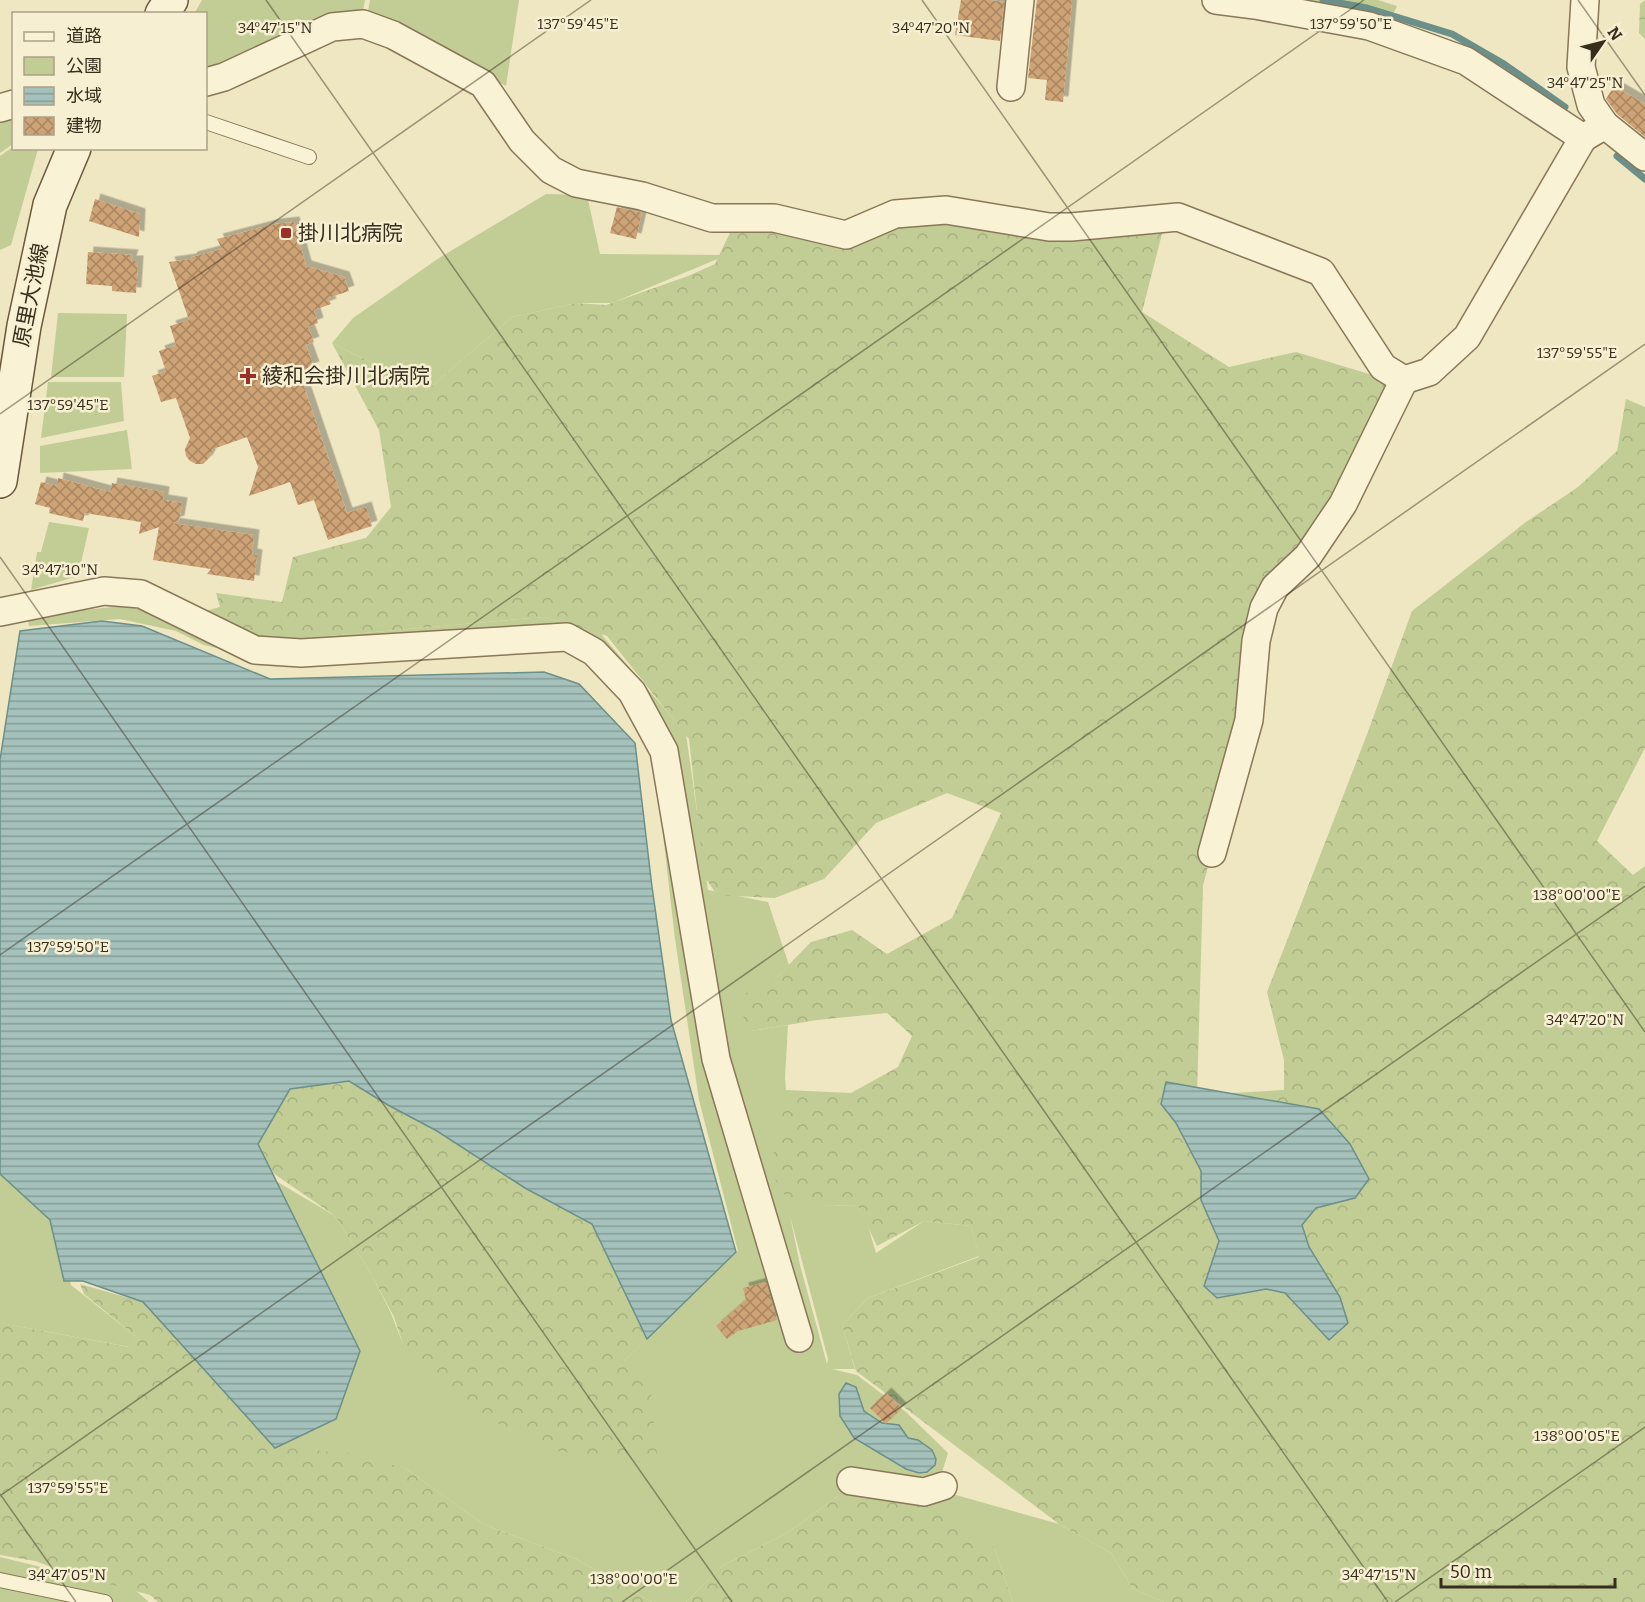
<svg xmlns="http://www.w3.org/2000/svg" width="1645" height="1602" viewBox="0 0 1645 1602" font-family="Bitter,'Noto Sans JP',serif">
<defs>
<pattern id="forest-crowns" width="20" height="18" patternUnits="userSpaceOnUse" patternTransform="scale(1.5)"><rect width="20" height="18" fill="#c2cd95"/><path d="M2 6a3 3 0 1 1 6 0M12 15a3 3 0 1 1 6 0" fill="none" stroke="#a7b080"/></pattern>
<pattern id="water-rules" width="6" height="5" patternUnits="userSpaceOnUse" patternTransform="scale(1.5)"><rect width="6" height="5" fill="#a4c1bb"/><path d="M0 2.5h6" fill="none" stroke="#879d97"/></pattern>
<pattern id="building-cross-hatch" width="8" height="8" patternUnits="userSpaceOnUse" patternTransform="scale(1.5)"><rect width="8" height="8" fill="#cea376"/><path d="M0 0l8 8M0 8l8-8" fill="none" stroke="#a88560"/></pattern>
<filter id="shadow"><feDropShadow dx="5.5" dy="-5.5" stdDeviation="0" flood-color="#0004"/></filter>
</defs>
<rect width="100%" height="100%" fill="#efe6c2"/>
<!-- green -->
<g fill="#c2cd95" fill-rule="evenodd">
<path d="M202 0H365L362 16 206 71V14H194Z"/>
<path d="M370 0H519L506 86 367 16Z"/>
<path d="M1265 0H1378L1397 6 1385 32Z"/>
<path d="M13 112V144L0 153V117Z"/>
<path d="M13 147 38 149 11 245 0 250V156Z"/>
<path d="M546 194 587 195 600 254 727 255 612 303H576L512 317 427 390 332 343 353 318 439 258Z"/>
<path d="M58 313 127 314 124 377H51Z"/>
<path d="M48 382H121L124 421 41 438Z"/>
<path d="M127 430 132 469 40 473V446Z"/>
<path d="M49 522 89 528 78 576 31 590 37 552H41Z"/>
<path d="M178 600 272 641 543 617 601 634 686 734 708 890 768 902 789 965 775 979 751 1031 788 1025 785 1078 786 1090 823 1205 858 1206 868 1226 876 1253 924 1221 971 1226 979 1256 868 1298 842 1325 855 1369H832L857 1375 906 1412 948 1453 940 1479 917 1484 1059 1524 1111 1553 1133 1589 1164 1602H1013L995 1549 838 1496 789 1532 722 1566 686 1602H652L576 1559 483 1524 405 1468 275 1448 336 1419 360 1351 276 1181 335 1216 371 1274 390 1311 403 1344 624 1361 738 1251 699 1100 675 939 657 782 644 724 577 651 541 650 264 659 204 645 176 631 120 619 29 626 27 616ZM790 1216 828 1359 827 1364 800 1265Z"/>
<path d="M0 1174 50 1220 71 1285 139 1339 130 1347 0 1323Z"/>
<path d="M0 1557 135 1590 149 1602H0Z"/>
</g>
<!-- forest -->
<g fill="url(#forest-crowns)">
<path d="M1645 0V39L1639 33 1640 4Z"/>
<path d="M895 214 1166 218 1142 312 1229 367 1296 352 1399 383 1380 422 1281 581 1203 886 1197 1095 1284 1090V1060L1267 992 1366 737 1412 611 1526 522 1578 487 1617 451 1626 399 1645 407V748L1597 841 1633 875 1645 866V1602H1164L1133 1589 1111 1553 1059 1524 856 1371 842 1325 868 1298 979 1257 971 1226 924 1221 877 1246 858 1206 823 1205 786 1197 770 1171 786 1090 851 1093 898 1067 912 1036 887 1013 817 1020 751 1031 734 999 775 979 811 942 852 930 887 954 952 918 1001 813 947 793 876 823 824 879 775 898 717 895 704 876 689 739 607 636 543 617 272 641 202 612 220 607 216 593 282 602 293 557 366 538 391 507 379 430 332 343 427 390 512 317 576 303 606 305 688 276 715 264 737 218 851 233Z"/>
<path d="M350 1081 388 1105 437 1131 540 1196 592 1224 647 1339 624 1361 651 1391 658 1465 549 1450 502 1426 441 1389 403 1344 394 1317 371 1274 335 1216 273 1173 258 1144 290 1089Z"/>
<path d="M80 1284 143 1302 275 1447 349 1453 405 1468 483 1524 576 1559 652 1602H158L150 1595 68 1573 35 1561 0 1555V1323L129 1347 139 1339 84 1294Z"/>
<path d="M838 1496 924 1500 995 1549 1013 1602H686L722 1566 789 1532Z"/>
</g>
<!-- water -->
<g fill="url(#water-rules)" stroke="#6b908a" stroke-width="1.5">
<path d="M102 621 142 626 270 679 544 672 579 684 635 743 652 887 671 1020 736 1252 647 1339 592 1224 525 1188 437 1131 388 1105 349 1081 290 1089 258 1144 360 1351 336 1419 275 1448 143 1302 83 1281H64L50 1220 0 1174V760L20 631Z"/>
<path d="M1166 1082 1319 1109 1350 1144 1369 1179 1355 1198 1316 1208 1302 1225 1309 1247 1340 1297 1348 1323 1329 1340 1285 1293 1266 1289 1217 1298 1204 1286 1219 1241 1201 1200V1171L1176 1123 1161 1104Z"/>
<path d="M846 1383 856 1387 864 1411 882 1423 899 1425 908 1438 918 1440 932 1450 936 1459 935 1465 927 1472 919 1473 906 1469 854 1438 840 1416 839 1394Z"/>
</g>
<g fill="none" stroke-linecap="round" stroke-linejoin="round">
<!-- stream -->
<g stroke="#6b908a" stroke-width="7">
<path d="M1323 0 1367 8 1452 34 1504 64 1565 107"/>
<path d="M1617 156 1645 179"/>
</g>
</g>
<!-- building -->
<g fill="url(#building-cross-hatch)" filter="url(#shadow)">
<path d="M961 0H989L1004 2 1000 41 955 35Z"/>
<path d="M1037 0H1072L1063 102 1045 100 1047 80 1028 78Z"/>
<path d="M1614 86 1645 104V137L1617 114 1606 99Z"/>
<path d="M95 199 140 214 139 237 89 221Z"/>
<path d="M617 207 642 213 636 239 610 233Z"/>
<path d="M294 222 306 266 344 277 349 291 328 298 331 304 314 310 318 323 308 327 314 342 306 345 314 367 299 372 347 513 366 507 372 526 328 540 314 500 298 505 290 482 249 496 258 467 247 437 213 449 208 459 203 464H196L190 461 186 456 185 449 190 438 176 398 161 402 152 376 166 371 159 351 176 345 170 326 189 320 169 262 191 259 192 257 222 249 217 239 275 224Z"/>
<path d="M88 252 133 255 131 261H138L136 293 112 291V286L86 284Z"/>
<path d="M58 478 110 492 112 483 164 492 163 500 182 503 179 521 172 523 254 535 252 554 257 555 254 581 207 574 211 569 153 560 159 527 139 534 141 522 85 513 83 521 49 513 50 508 35 504 41 482 57 486Z"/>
<path d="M766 1282 777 1320 738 1331 727 1339 716 1326 746 1300 743 1288Z"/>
<path d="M886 1393 901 1408 886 1424 870 1408Z"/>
</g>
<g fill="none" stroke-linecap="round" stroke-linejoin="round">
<!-- lane casing -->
<g stroke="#897758" stroke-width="16">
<g id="lane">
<path d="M206 122 309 157"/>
<path d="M0 1580 105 1602"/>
</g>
</g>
<!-- street casing -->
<g stroke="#897758" stroke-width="30">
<g id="street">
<path d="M1216 0 1255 5 1369 26 1466 61 1583 138 1605 125 1645 157"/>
<path d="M1585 0 1581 67 1591 105 1605 125"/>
<path d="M206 82 224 77 332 27 363 24 393 35 483 84 522 141 551 170 576 183 642 196 712 218H774L846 235 895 214 946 210 1049 227H1071L1178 217 1321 272 1383 367 1404 380 1429 372 1467 337 1583 138"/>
<path d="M1011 87 1020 0"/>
<path d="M0 108 14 104"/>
<path d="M0 612 104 591 141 594 255 650 301 653 567 637 594 652 632 692 664 751 716 1059 799 1338"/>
<path d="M1212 853 1249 720 1256 641 1264 608 1275 587 1308 556 1343 504 1404 380"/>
<path d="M851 1481 924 1492 943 1486"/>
</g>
</g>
<!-- secondary casing -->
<g stroke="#6b583c" stroke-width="36">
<g id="secondary">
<path d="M162 14 171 0"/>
<path d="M0 481 24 326 50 205 74 148"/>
</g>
</g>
<!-- lane -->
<use href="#lane" stroke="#faf2d5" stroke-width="14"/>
<!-- street -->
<use href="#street" stroke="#faf2d5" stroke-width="27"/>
<!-- secondary -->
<use href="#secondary" stroke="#faf2d5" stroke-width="33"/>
</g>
<!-- ticks -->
<path fill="none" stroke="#382d1d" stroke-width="1.5" stroke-opacity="0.45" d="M266 0 1388 1602M922 0 1645 1032M1578 0 1645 95M0 414 591 0M0 557 732 1602M0 955 1364 0M0 1494 76 1602M0 1496 1645 344M622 1602 1645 886M1395 1602 1645 1427"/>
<!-- markers -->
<g fill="#9a3127" stroke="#f6efd1" stroke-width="2">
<rect x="280" y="227" width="12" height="12" rx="3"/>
<path d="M245 367h6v6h6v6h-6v6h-6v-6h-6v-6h6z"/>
</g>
<g text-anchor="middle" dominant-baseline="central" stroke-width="5" stroke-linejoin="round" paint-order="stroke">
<!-- poi labels -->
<g font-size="21" fill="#382d1d" stroke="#f6efd1" text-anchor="start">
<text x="298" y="233">掛川北病院</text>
<text x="262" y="376">綾和会掛川北病院</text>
</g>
<!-- street labels -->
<g font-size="21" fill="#382d1d" stroke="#f6efd1">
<text transform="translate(31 295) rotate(-79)">原里大池線</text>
</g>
</g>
<g font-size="15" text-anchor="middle" fill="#382d1d" stroke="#f6efd1" stroke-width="5" stroke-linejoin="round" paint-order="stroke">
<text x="1351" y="29">137°59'50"E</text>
<text x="578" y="29">137°59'45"E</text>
<text x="275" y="33">34°47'15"N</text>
<text x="931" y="33">34°47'20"N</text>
<text x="1585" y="88">34°47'25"N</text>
<text x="1577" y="358">137°59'55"E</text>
<text x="68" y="410">137°59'45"E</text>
<text x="60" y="575">34°47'10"N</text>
<text x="1577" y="900">138°00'00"E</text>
<text x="68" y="952">137°59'50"E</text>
<text x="1585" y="1025">34°47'20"N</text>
<text x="1577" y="1441">138°00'05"E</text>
<text x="68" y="1493">137°59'55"E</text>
<text x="67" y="1580">34°47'05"N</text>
<text x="1379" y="1580">34°47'15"N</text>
<text x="634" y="1584">138°00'00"E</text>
</g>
<!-- legend -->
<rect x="12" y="12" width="195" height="138" fill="#f6efd1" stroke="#aaa189" stroke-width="1.5"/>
<rect x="24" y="32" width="30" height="9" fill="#faf2d5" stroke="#aaa189" stroke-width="1.5"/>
<text x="66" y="42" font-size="18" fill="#382d1d">道路</text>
<rect x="24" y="57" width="30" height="18" fill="#c2cd95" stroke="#aaa189" stroke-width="1.5"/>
<text x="66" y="72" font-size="18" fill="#382d1d">公園</text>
<rect x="24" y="87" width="30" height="18" fill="url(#water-rules)" stroke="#aaa189" stroke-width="1.5"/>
<text x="66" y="102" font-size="18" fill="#382d1d">水域</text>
<rect x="24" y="117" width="30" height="18" fill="url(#building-cross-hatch)" stroke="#aaa189" stroke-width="1.5"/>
<text x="66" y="132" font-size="18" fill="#382d1d">建物</text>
<!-- north arrow -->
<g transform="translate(1603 42) rotate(55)" stroke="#f6efd1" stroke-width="4.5" paint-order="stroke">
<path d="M0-4.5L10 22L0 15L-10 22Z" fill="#382d1d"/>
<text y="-9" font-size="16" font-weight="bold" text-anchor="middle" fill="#382d1d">N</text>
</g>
<!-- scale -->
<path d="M1441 1578v9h174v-9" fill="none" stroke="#382d1d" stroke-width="3"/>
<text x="1450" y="1578" font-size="18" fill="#382d1d" stroke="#f6efd1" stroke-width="4.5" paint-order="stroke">50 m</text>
</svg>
